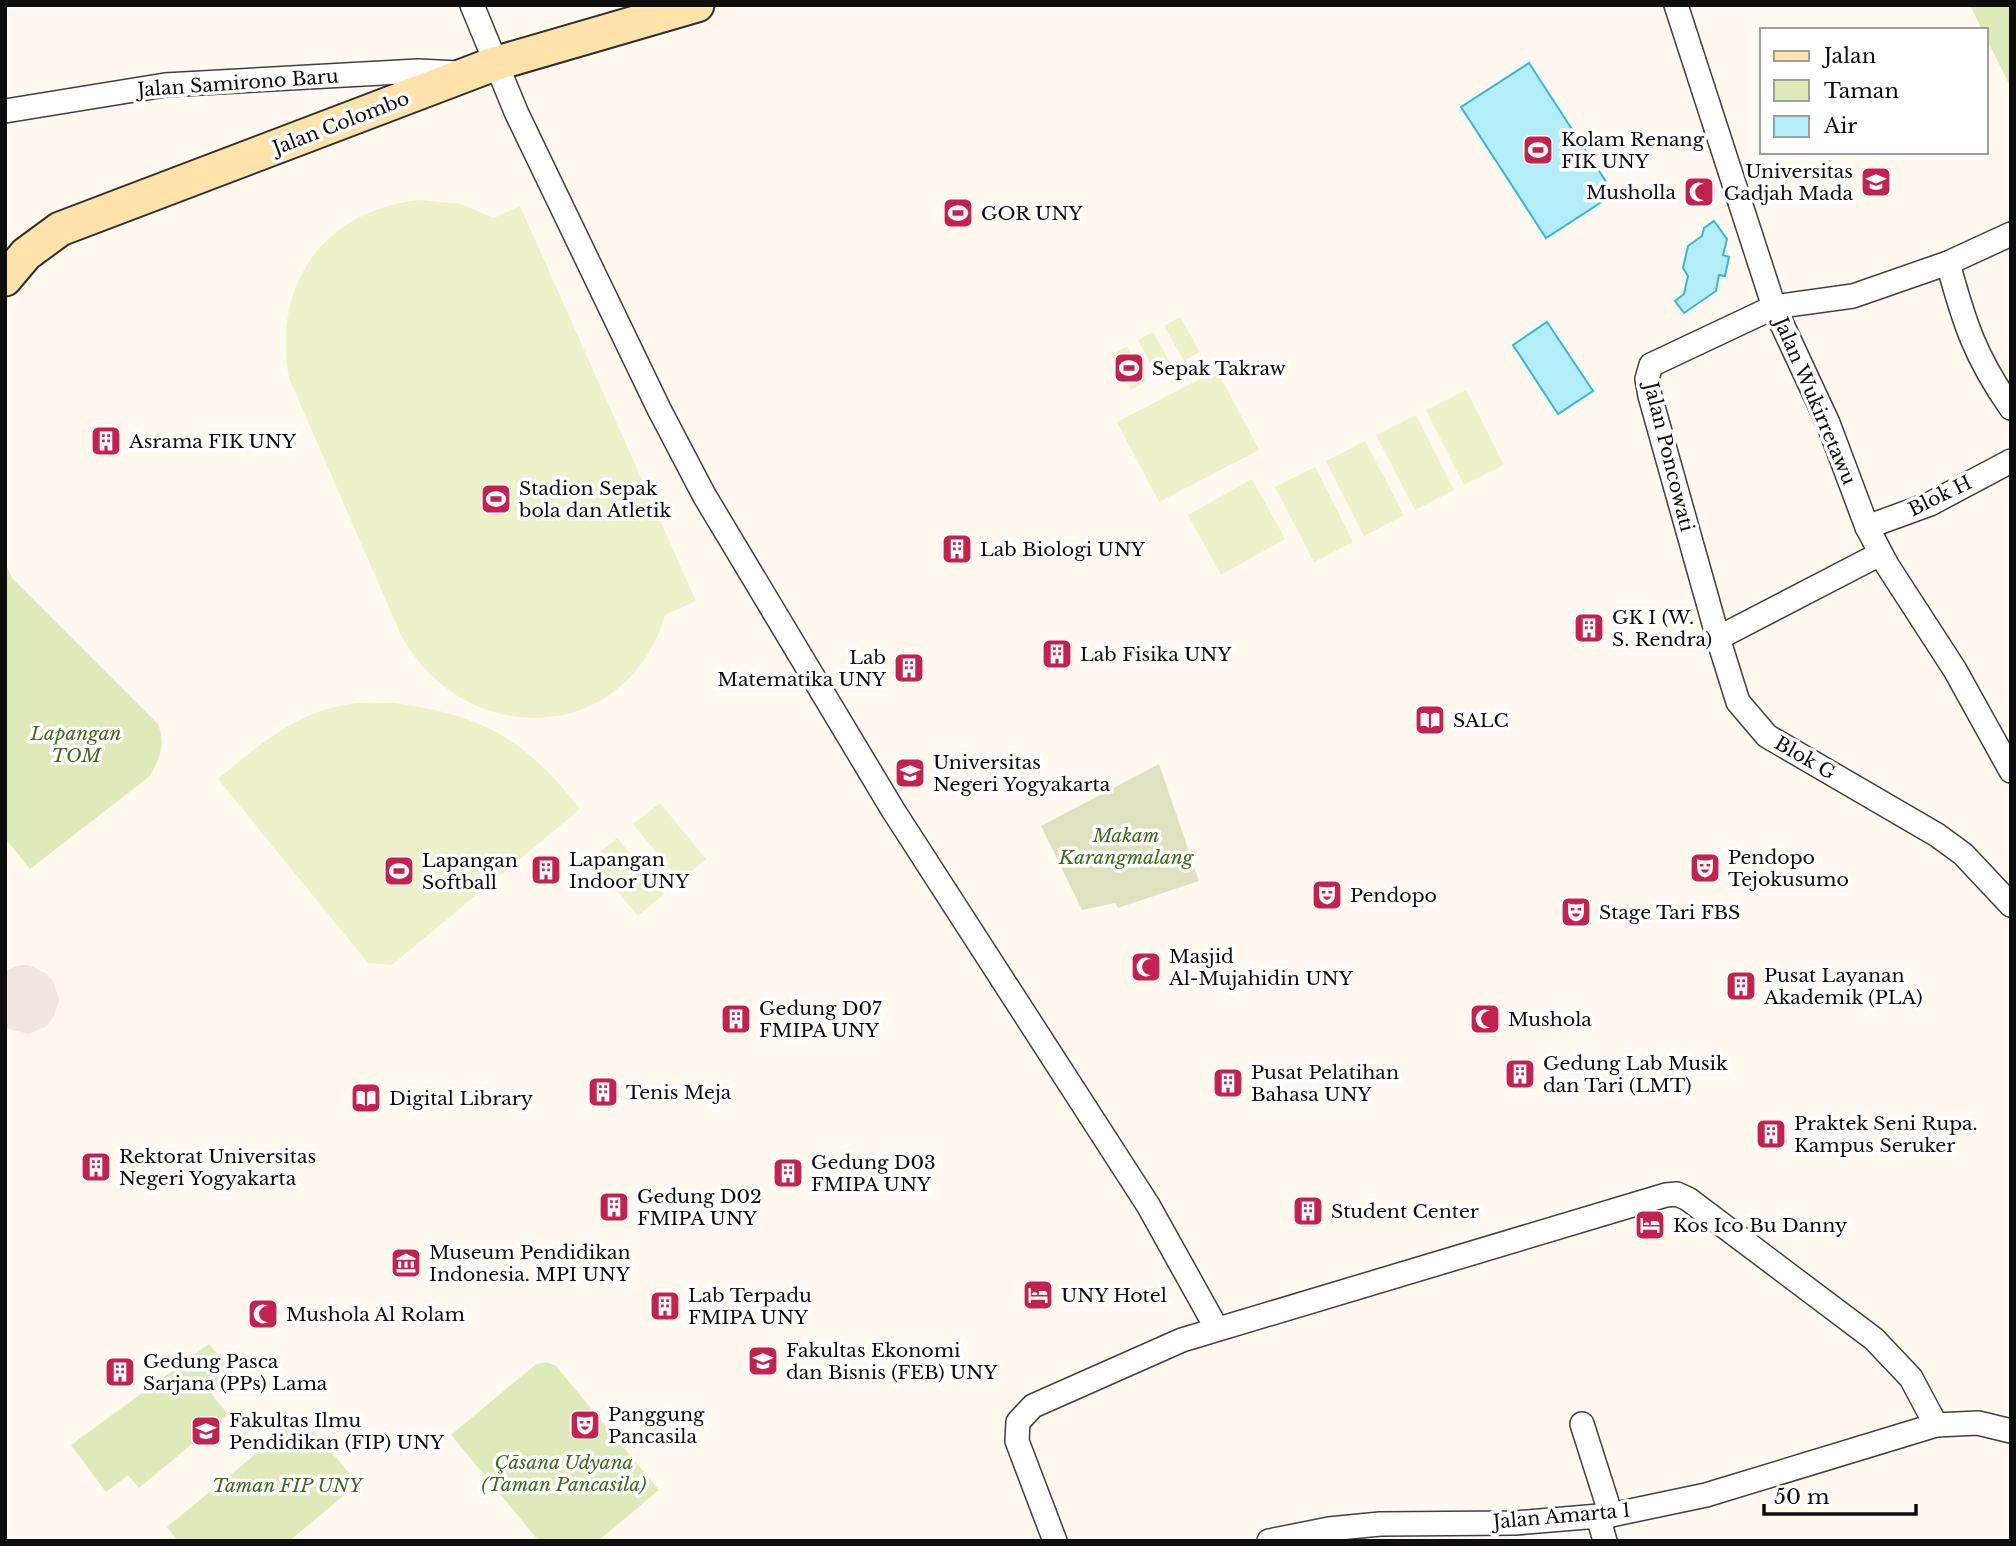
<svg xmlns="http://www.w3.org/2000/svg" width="2016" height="1546" viewBox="0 0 2016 1546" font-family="'Libre Baskerville',serif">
<rect width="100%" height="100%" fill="#fff9f0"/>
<!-- green -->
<g fill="#deebb8">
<path d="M1970 5H2011V88L1986 38V30H1982Z"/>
<path d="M5 563 12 578 158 724C166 745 160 757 150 776L30 869 5 838Z"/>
<path d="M209 1344 235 1376 212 1395 228 1414 139 1488 128 1475 106 1492 71 1445Z"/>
<path d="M546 1362 556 1366 659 1490 598 1541H539L451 1435 535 1365Z"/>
<path d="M291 1425 303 1439 314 1431 358 1484 289 1541H178L167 1527Z"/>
</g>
<!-- cemetery -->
<path fill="#dfe2c0" d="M1159 764 1199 881 1118 908 1115 903 1082 910 1041 826Z"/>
<!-- pitch -->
<g fill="#edf2ca">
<path d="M419 200 461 204 494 218 520 206 696 601 665 615C627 745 465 752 401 635L289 378C272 283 324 211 419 200Z"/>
<path d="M1180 317 1200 352 1184 361 1164 326Z"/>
<path d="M1153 332 1173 367 1157 376 1138 340Z"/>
<path d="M1127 346 1147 381 1131 390 1111 355Z"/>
<path d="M1217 370 1259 450 1159 502 1117 422Z"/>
<path d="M1466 390 1504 465 1464 485 1426 410Z"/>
<path d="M1416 415 1454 490 1415 510 1376 435Z"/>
<path d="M1365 441 1404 515 1364 536 1326 461Z"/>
<path d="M1315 467 1353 542 1314 562 1275 487Z"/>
<path d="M1252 479 1285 539 1221 575 1188 515Z"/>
<path d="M394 703C483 715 524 738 580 809L392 965 368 963 218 779C256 747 298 711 350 704 364 702 380 703 394 703Z"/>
<path d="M660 803 706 859 680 881 633 824Z"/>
<path d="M617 838 664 894 638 916 591 860Z"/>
</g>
<!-- plaza -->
<path fill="#f0e7de" d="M20 965H29L47 974 53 981 59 1000 53 1018 47 1026 29 1034 5 1028V971Z"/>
<!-- water -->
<g fill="#b3eef8" stroke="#37b7d2" stroke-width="2">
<path d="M1529 63 1614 194 1546 238 1461 107Z"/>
<path d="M1714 221 1727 239 1723 255 1729 257 1725 276 1719 275 1716 291 1684 313 1675 301 1684 294 1688 276 1683 268 1688 246 1702 236 1704 228Z"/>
<path d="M1547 322 1593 391 1558 414 1513 345Z"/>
</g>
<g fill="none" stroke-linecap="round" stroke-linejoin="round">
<!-- minor casing -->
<g stroke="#414141" stroke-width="26">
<g id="minor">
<path d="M472 5 517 114 659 409 704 495 893 810 1148 1205 1217 1329"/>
<path d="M1676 5 1774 307 1828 423 1867 527 1887 565 1955 670 2011 771"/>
<path d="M5 111 165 85 418 71 458 73"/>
<path d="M1948 263C1964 322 1975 357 2011 408"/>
<path d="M1867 527 1930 504 2011 461"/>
<path d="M1880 554 1718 638 1738 702 1767 736 1937 835 1963 854 2011 905"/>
<path d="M1718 638 1650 396 1647 379 1651 365 1774 307 1853 296 1948 263 2011 234"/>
<path d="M1582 1424 1611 1515"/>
<path d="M1598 1516 1605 1541"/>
<path d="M1055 1541 1017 1441 1018 1422 1033 1406 1182 1340 1666 1195 1677 1194 1688 1199 1874 1339 1911 1378 1936 1425"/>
<path d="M1269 1541 1329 1529 1380 1524 1515 1523 1611 1515 1706 1495 1936 1425 1978 1423 2011 1431"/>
</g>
</g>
<!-- secondary casing -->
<g stroke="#303030" stroke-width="37">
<path id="secondary" d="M5 279 26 254 60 229 494 64 697 5"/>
</g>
<!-- minor -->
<use href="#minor" stroke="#fff" stroke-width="23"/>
<!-- secondary -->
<use href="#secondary" stroke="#ffe3ab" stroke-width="33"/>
</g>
<!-- icons -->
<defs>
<g id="stadium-square" transform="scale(1.575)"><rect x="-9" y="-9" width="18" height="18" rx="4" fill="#c4214e" stroke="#fff"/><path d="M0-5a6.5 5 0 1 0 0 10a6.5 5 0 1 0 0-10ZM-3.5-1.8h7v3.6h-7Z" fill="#fff"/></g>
<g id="university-square" transform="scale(1.575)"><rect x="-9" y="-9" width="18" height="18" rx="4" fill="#c4214e" stroke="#fff"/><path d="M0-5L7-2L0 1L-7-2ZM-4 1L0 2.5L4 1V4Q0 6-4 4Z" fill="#fff"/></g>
<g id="mosque-square" transform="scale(1.575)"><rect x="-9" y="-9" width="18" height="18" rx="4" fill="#c4214e" stroke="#fff"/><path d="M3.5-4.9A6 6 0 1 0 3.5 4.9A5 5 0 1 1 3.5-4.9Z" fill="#fff"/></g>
<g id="building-square" transform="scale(1.575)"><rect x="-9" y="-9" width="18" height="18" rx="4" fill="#c4214e" stroke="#fff"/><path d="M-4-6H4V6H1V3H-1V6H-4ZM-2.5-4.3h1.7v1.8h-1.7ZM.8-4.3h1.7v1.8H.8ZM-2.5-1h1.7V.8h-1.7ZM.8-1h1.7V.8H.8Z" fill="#fff"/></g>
<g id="library-square" transform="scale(1.575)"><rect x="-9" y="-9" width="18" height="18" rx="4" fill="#c4214e" stroke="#fff"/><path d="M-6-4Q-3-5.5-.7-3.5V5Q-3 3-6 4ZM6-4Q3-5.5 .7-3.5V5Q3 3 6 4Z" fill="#fff"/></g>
<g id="theatre-square" transform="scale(1.575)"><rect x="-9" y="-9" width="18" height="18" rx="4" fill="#c4214e" stroke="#fff"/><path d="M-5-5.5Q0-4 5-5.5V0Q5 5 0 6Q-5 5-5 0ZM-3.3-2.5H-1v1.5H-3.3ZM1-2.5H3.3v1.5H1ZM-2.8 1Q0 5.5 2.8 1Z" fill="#fff"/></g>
<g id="hotel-square" transform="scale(1.575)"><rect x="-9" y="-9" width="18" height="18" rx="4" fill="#c4214e" stroke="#fff"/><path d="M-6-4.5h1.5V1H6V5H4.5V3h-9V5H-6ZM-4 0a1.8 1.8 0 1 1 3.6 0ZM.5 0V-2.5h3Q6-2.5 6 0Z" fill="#fff"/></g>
<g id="museum-square" transform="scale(1.575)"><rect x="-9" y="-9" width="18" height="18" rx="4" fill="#c4214e" stroke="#fff"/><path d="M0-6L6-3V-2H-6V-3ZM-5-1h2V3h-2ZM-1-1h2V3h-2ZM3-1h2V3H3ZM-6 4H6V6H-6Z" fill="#fff"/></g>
</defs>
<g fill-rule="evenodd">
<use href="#stadium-square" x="1538" y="150"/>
<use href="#university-square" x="1876" y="182"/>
<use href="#mosque-square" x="1699" y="192"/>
<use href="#stadium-square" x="958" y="213"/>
<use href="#stadium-square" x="1129" y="368"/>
<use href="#building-square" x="106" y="441"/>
<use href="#stadium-square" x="496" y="499"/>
<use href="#building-square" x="957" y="549"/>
<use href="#building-square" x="1589" y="628"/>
<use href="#building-square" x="1057" y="654"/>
<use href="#building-square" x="909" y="668"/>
<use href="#library-square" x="1430" y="720"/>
<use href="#university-square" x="910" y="773"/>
<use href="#theatre-square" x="1705" y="868"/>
<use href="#building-square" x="546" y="870"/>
<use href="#stadium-square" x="399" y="871"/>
<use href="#theatre-square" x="1327" y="895"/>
<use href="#theatre-square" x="1576" y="912"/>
<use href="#mosque-square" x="1146" y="967"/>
<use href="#building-square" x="1741" y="986"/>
<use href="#building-square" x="736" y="1019"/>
<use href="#mosque-square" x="1485" y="1019"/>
<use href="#building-square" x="1520" y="1074"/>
<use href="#building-square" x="1228" y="1083"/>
<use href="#building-square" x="603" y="1092"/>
<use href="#library-square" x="366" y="1098"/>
<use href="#building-square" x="1771" y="1134"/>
<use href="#building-square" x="96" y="1167"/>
<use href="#building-square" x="788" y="1173"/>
<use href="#building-square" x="614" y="1207"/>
<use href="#building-square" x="1308" y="1211"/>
<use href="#hotel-square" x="1650" y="1225"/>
<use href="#museum-square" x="406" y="1263"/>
<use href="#hotel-square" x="1038" y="1295"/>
<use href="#building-square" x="665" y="1306"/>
<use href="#mosque-square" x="263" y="1314"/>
<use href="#university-square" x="763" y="1361"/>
<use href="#building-square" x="120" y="1372"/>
<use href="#theatre-square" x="585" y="1425"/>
<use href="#university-square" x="206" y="1431"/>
</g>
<g text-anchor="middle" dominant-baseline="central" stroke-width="7" stroke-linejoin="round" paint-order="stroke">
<!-- street labels -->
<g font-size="19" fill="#0e0e0e" stroke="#fff">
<text transform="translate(238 83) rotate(-4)">Jalan Samirono Baru</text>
<text transform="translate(341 123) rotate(-21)">Jalan Colombo</text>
<text transform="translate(1815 401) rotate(67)">Jalan Wukirretawu</text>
<text transform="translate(1669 457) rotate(76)">Jalan Poncowati</text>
<text transform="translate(1940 496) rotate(-26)">Blok H</text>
<text transform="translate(1805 758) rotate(30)">Blok G</text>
<text transform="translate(1562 1516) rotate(-5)">Jalan Amarta 1</text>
</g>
<!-- poi labels -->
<g font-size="19" fill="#0e0e0e" stroke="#fff" text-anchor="start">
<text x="1561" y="139">Kolam Renang<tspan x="1561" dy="22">FIK UNY</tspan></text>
<text x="1853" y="171" text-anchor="end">Universitas<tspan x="1853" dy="22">Gadjah Mada</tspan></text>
<text x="1676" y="192" text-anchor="end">Musholla</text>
<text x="981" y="213">GOR UNY</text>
<text x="1152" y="368">Sepak Takraw</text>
<text x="129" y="441">Asrama FIK UNY</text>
<text x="519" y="488">Stadion Sepak<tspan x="519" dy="22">bola dan Atletik</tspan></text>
<text x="980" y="549">Lab Biologi UNY</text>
<text x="1612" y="617">GK I (W.<tspan x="1612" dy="22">S. Rendra)</tspan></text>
<text x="1080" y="654">Lab Fisika UNY</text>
<text x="886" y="657" text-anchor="end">Lab<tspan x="886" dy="22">Matematika UNY</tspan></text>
<text x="1453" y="720">SALC</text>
<text x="933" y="762">Universitas<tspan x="933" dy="22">Negeri Yogyakarta</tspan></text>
<text x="1728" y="857">Pendopo<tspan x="1728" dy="22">Tejokusumo</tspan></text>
<text x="569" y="859">Lapangan<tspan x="569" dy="22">Indoor UNY</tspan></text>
<text x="422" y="860">Lapangan<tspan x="422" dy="22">Softball</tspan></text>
<text x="1350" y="895">Pendopo</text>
<text x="1599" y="912">Stage Tari FBS</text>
<text x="1169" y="956">Masjid<tspan x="1169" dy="22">Al-Mujahidin UNY</tspan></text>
<text x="1764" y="975">Pusat Layanan<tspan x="1764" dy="22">Akademik (PLA)</tspan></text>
<text x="759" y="1008">Gedung D07<tspan x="759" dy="22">FMIPA UNY</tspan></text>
<text x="1508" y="1019">Mushola</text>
<text x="1543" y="1063">Gedung Lab Musik<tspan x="1543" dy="22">dan Tari (LMT)</tspan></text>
<text x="1251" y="1072">Pusat Pelatihan<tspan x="1251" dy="22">Bahasa UNY</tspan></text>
<text x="626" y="1092">Tenis Meja</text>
<text x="389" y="1098">Digital Library</text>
<text x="1794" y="1123">Praktek Seni Rupa.<tspan x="1794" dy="22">Kampus Seruker</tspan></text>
<text x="119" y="1156">Rektorat Universitas<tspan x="119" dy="22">Negeri Yogyakarta</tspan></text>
<text x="811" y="1162">Gedung D03<tspan x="811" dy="22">FMIPA UNY</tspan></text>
<text x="637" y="1196">Gedung D02<tspan x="637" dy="22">FMIPA UNY</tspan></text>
<text x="1331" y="1211">Student Center</text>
<text x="1673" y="1225">Kos Ico Bu Danny</text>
<text x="429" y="1252">Museum Pendidikan<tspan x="429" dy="22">Indonesia. MPI UNY</tspan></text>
<text x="688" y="1295">Lab Terpadu<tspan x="688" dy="22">FMIPA UNY</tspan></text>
<text x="1061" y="1295">UNY Hotel</text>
<text x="286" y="1314">Mushola Al Rolam</text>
<text x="786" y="1350">Fakultas Ekonomi<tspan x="786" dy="22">dan Bisnis (FEB) UNY</tspan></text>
<text x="143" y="1361">Gedung Pasca<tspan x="143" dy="22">Sarjana (PPs) Lama</tspan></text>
<text x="608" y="1414">Panggung<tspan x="608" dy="22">Pancasila</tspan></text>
<text x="229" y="1420">Fakultas Ilmu<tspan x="229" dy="22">Pendidikan (FIP) UNY</tspan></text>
</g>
<!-- park labels -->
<g font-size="19" font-style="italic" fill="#3d691c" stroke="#fff">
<text x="76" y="733">Lapangan<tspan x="76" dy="22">TOM</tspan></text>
<text x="1126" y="835">Makam<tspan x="1126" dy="22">Karangmalang</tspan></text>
<text x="564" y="1462">Çāsana Udyana<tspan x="564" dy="22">(Taman Pancasila)</tspan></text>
<text x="287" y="1485">Taman FIP UNY</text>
</g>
</g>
<!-- border -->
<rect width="2016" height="1546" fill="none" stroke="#0e0e0e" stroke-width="14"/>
<!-- legend -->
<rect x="1760" y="28" width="228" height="126" fill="#ffffff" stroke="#9f9f9f" stroke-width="2"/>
<rect x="1774" y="51" width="35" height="10" fill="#ffe3ab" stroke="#9f9f9f" stroke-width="2"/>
<text x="1824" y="63" font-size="21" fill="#0e0e0e">Jalan</text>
<rect x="1774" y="80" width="35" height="21" fill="#deebb8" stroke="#9f9f9f" stroke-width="2"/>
<text x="1824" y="98" font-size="21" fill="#0e0e0e">Taman</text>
<rect x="1774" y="116" width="35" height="21" fill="#b3eef8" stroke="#9f9f9f" stroke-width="2"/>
<text x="1824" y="133" font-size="21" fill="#0e0e0e">Air</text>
<!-- scale -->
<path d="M1764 1504v10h152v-10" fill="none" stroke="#0e0e0e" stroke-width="3.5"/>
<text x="1774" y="1504" font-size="21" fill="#0e0e0e" stroke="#ffffff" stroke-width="5" paint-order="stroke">50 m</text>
</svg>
